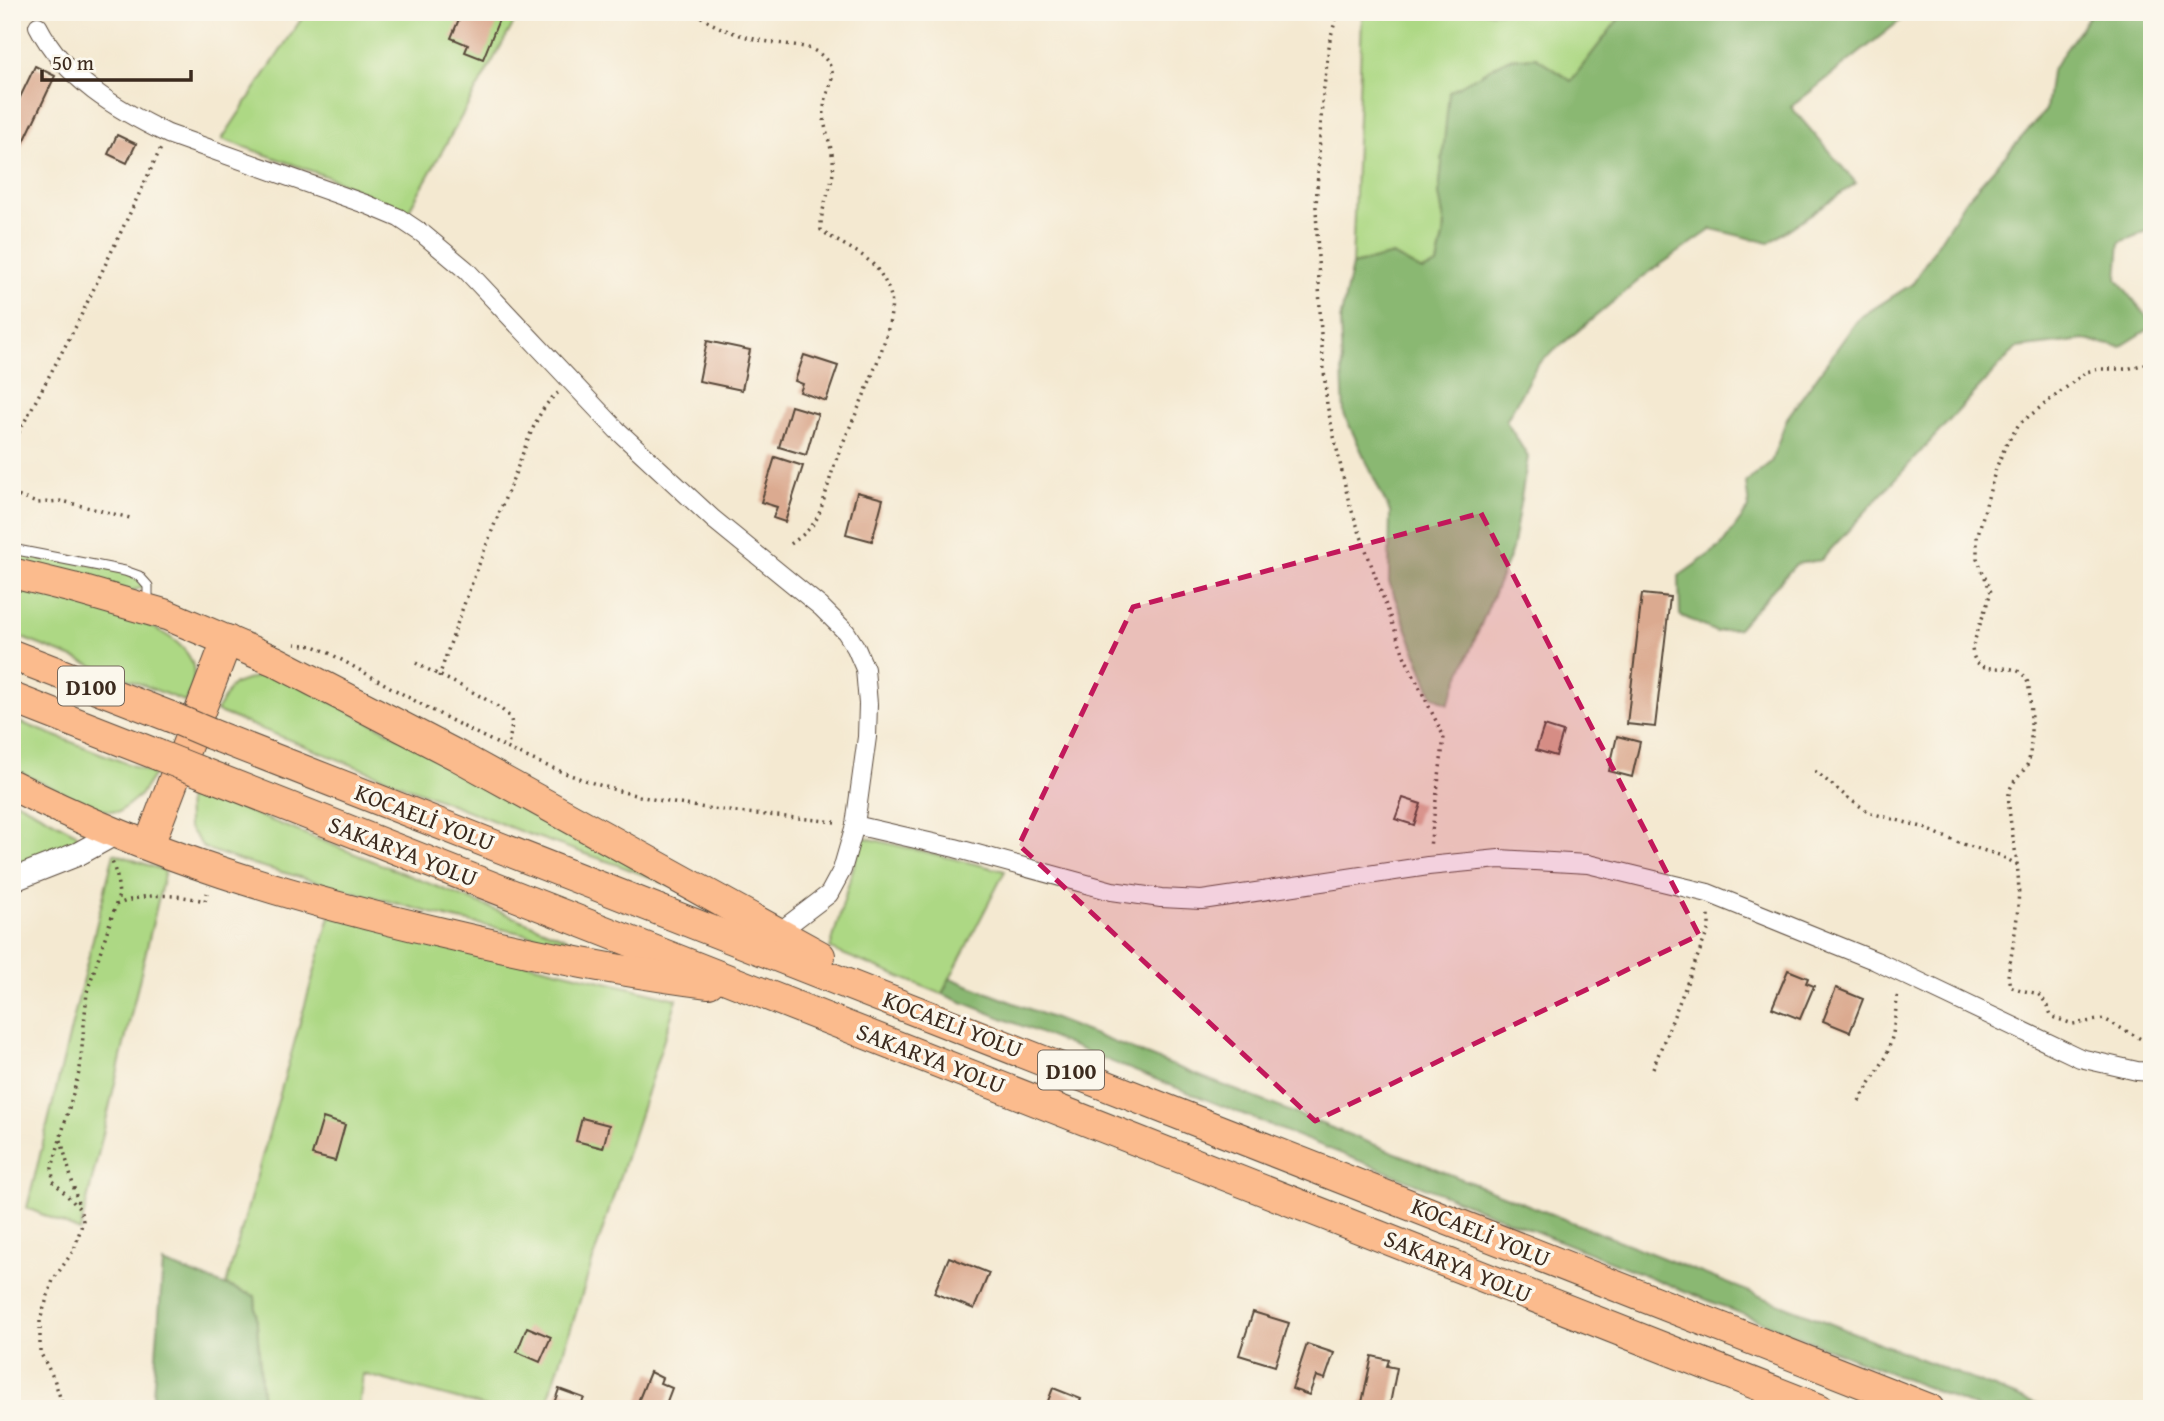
<svg xmlns="http://www.w3.org/2000/svg" width="2164" height="1421" viewBox="0 0 2164 1421" font-family="'Gentium Book Plus',serif">
<rect width="100%" height="100%" fill="#fbf7ec"/>
<filter id="ink" filterUnits="userSpaceOnUse"><feTurbulence type="fractalNoise" baseFrequency=".0143" numOctaves="2"/><feDisplacementMap in="SourceGraphic" scale="14" xChannelSelector="R" yChannelSelector="G"/><feConvolveMatrix kernelMatrix="1 2 1 2 8 2 1 2 1" color-interpolation-filters="sRGB"/></filter>
<filter id="wash" filterUnits="userSpaceOnUse"><feTurbulence type="fractalNoise" baseFrequency=".00686" numOctaves="4" result="noise"/><feDisplacementMap in="SourceGraphic" scale="28" xChannelSelector="R" yChannelSelector="G"/><feGaussianBlur stdDeviation="1.57" result="paint"/><feColorMatrix in="noise" values="0 0 0 0 0 0 0 0 0 0 0 0 0 0 0 0 0 1.4 0 .05"/><feComposite in="paint" operator="in"/></filter>
<g filter="url(#wash)">
<rect width="100%" height="100%" fill="#f4e9d1"/>
<!-- green -->
<g fill="#add884" stroke="#748151" stroke-width="2">
<path d="M306 12H520L408 212 328 177 222 139Z"/>
<path d="M1366 12H1624L1571 81 1536 57 1508 59 1450 92 1439 194 1445 227 1437 265 1422 271 1393 255 1352 265 1362 18Z"/>
<path d="M12 549 125 571 148 586 131 591 12 561Z"/>
<path d="M12 589C57 600 170 615 191 660 197 674 192 688 186 702L12 634Z"/>
<path d="M261 675 284 677 719 904 618 865 522 832 216 711 232 685Z"/>
<path d="M12 719 154 774 140 795 119 812 98 809 12 769Z"/>
<path d="M187 787 591 948 450 918 241 861 204 848 188 827Z"/>
<path d="M12 799 76 833 79 842 70 849 12 867Z"/>
<path d="M862 837 1005 871 942 994 830 949Z"/>
<path d="M114 853 165 871 80 1231 27 1208Z"/>
<path d="M330 916 677 999 545 1409H494L363 1374 359 1409H263L255 1297 226 1285Z"/>
</g>
<!-- forest -->
<g fill="#8ab872" stroke="#627148" stroke-width="2">
<path d="M1624 12H1911L1791 107 1856 183 1769 243 1712 229 1644 276 1537 365 1506 421 1528 457 1512 550 1448 704 1432 695 1389 582 1390 512 1344 414 1340 321 1352 265 1393 255 1422 271 1437 265 1445 227 1439 194 1449 92 1508 59 1536 57 1571 81Z"/>
<path d="M2092 12H2152V229L2120 242 2117 279 2152 323V327L2120 347 2085 340 2016 348 1821 560 1796 564 1738 628 1716 632 1680 615 1679 576 1721 546 1749 508 1746 482 1771 462 1787 418 1859 318 1912 284 1965 201 2046 110 2051 71Z"/>
<path d="M950 978 2048 1409H1980L942 994Z"/>
<path d="M163 1263 255 1296 263 1409H152Z"/>
</g>
<g id="blocks">
<!-- building -->
<g fill="#dbaa90">
<path d="M462 12H502L483 59 465 52 468 45 451 38Z"/>
<path d="M35 66 55 76 12 167V114Z"/>
<path d="M117 135 136 144 127 163 108 154Z"/>
<path d="M707 341 750 350 742 390 699 381Z"/>
<path d="M804 355 838 366 826 401 800 392 803 384 795 381Z"/>
<path d="M791 406 818 414 806 455 779 447Z"/>
<path d="M775 457 803 466 785 522 773 518 777 507 761 502Z"/>
<path d="M857 492 883 499 872 541 846 534Z"/>
<path d="M1642 594 1670 597 1655 727 1627 724Z"/>
<path d="M1544 726 1563 732 1556 756 1536 750Z"/>
<path d="M1617 736 1640 742 1632 777 1609 771Z"/>
<path d="M1403 798 1421 804 1414 825 1395 819Z"/>
<path d="M1788 970 1808 978 1806 983 1814 986 1800 1019 1772 1008Z"/>
<path d="M1836 988 1863 999 1850 1032 1823 1021Z"/>
<path d="M323 1118 345 1125 335 1161 312 1155Z"/>
<path d="M582 1118 609 1125 603 1148 576 1141Z"/>
<path d="M949 1257 989 1273 974 1309 934 1293Z"/>
<path d="M1253 1312 1289 1323 1275 1366 1239 1355Z"/>
<path d="M527 1327 551 1337 540 1362 517 1352Z"/>
<path d="M1307 1344 1334 1353 1325 1379 1316 1376 1309 1395 1292 1389Z"/>
<path d="M1372 1356 1389 1360 1387 1366 1397 1368 1389 1409 1361 1407Z"/>
<path d="M650 1372 662 1378 660 1383 672 1388 664 1409H635Z"/>
<path d="M1053 1388 1081 1399 1077 1409H1045Z"/>
<path d="M559 1389 584 1398 579 1409H552Z"/>
</g>
</g>
</g>
<g filter="url(#ink)">
<use href="#blocks" fill-opacity="0" stroke="#574739" stroke-width="2"/>
<g fill="none" stroke-linecap="round" stroke-linejoin="round">
<!-- service casing -->
<g stroke="#574739" stroke-width="11">
<path id="service" d="M12 549 125 571 139 576 148 586V605"/>
</g>
<!-- minor casing -->
<g stroke="#574739" stroke-width="20">
<g id="minor">
<path d="M38 26C65 79 116 109 168 134L368 205 399 218 423 234 466 270 617 430 713 519 821 607 846 632 856 648 865 669 868 704 867 737 855 825 842 870 829 894 779 932"/>
<path d="M855 825 955 848 1112 891 1161 898 1202 900 1428 866 1499 859 1588 864 1708 893 1876 961 2080 1058 2137 1071 2152 1072"/>
</g>
</g>
<!-- tertiary casing -->
<g stroke="#574739" stroke-width="25">
<path id="tertiary" d="M12 880 78 854 116 833"/>
</g>
<!-- trunk casing -->
<g stroke="#574739" stroke-width="32">
<g id="trunk">
<path d="M12 573 73 588 167 615 275 661 458 756 820 956"/>
<path d="M12 655 171 717"/>
<path d="M12 698 158 755"/>
<path d="M211 734 1929 1409"/>
<path d="M198 771 1819 1409"/>
<path d="M12 785C147 855 295 899 443 933 531 954 619 972 709 983"/>
<path d="M149 845 227 640"/>
</g>
</g>
<!-- path -->
<g stroke="#574739" stroke-width="3.5" stroke-dasharray="2 5" stroke-linecap="butt">
<path d="M696 12C711 28 749 39 770 42 792 46 820 43 831 68 836 80 824 96 824 109 822 131 836 151 833 173 830 193 820 209 821 230 851 253 875 252 890 293 901 325 851 421 838 455 830 475 826 497 818 516 812 529 799 538 788 546"/>
<path d="M1338 12 1330 39 1322 103 1316 207 1321 335 1327 405 1349 503 1405 658 1444 737 1430 847"/>
<path d="M12 17 22 20"/>
<path d="M2152 362 2127 369H2099L2086 372 2019 424 2006 445 1996 468 1977 538V558L1991 592 1972 648C1975 686 2017 652 2028 683 2031 694 2033 753 2028 763 2023 775 2011 780 2009 794 2007 814 2017 852 2018 874 2021 907 2013 943 2008 976L2010 986C2038 998 2038 984 2052 1017L2073 1024 2104 1019 2152 1045"/>
<path d="M12 445 76 326 161 148"/>
<path d="M12 494 37 503 62 501 130 518"/>
<path d="M295 644 314 646 329 653C418 702 517 762 616 790 686 810 764 814 836 822"/>
<path d="M416 663C434 674 507 705 511 720 513 727 509 739 508 747"/>
<path d="M439 677C461 610 486 544 513 479 523 455 536 408 558 393"/>
<path d="M1815 771 1852 801 1871 813 1922 827 1959 843 1999 855 2018 865"/>
<path d="M116 905C147 892 173 894 205 901L207 893"/>
<path d="M1653 1068 1709 928V913"/>
<path d="M1859 1101 1886 1057 1893 1034 1898 991"/>
<path d="M61 1140 79 1207"/>
<path d="M64 1409 54 1379 40 1352V1320L53 1280 74 1250 83 1221 80 1209 53 1181 52 1168 80 1069 87 992 119 895 117 877 111 858"/>
</g>
<!-- service -->
<use href="#service" stroke="#fff" stroke-width="9"/>
<!-- minor -->
<use href="#minor" stroke="#fff" stroke-width="18"/>
<!-- tertiary -->
<use href="#tertiary" stroke="#fff" stroke-width="23"/>
<!-- trunk -->
<use href="#trunk" stroke="#fbbb8d" stroke-width="30"/>
<!-- trunk-bridge casing -->
<g stroke="#574739" stroke-width="32" stroke-linecap="butt">
<g id="trunk-bridge">
<path d="M171 717 211 734"/>
<path d="M158 755 198 771"/>
</g>
</g>
<!-- trunk-bridge -->
<use href="#trunk-bridge" stroke="#fbbb8d" stroke-width="30"/>
</g>
</g>
<!-- marked area -->
<path fill="#c2185b" fill-opacity="0.2" stroke="#c2185b" stroke-width="5" stroke-dasharray="14 9" stroke-linejoin="round" d="M1481 513 1699 935 1315 1121 1019 845 1133 607Z"/>
<g text-anchor="middle" dominant-baseline="central" stroke-width="7" stroke-linejoin="round" paint-order="stroke">
<!-- shield labels -->
<g fill="#fbf7ec" stroke="#75685c" stroke-width="2">
<rect x="58" y="666.5" width="66" height="39" rx="5"/>
<rect x="1038" y="1050.5" width="66" height="39" rx="5"/>
</g>
<g font-size="23" font-weight="bold" fill="#3b2a1e">
<text x="91" y="686">D100</text>
<text x="1071" y="1070">D100</text>
</g>
<!-- street labels -->
<g font-size="24" fill="#3b2a1e" stroke="#fbf7ec">
<text transform="translate(425 817) rotate(21)">KOCAELİ YOLU</text>
<text transform="translate(403 851) rotate(21)">SAKARYA YOLU</text>
<text transform="translate(953 1024) rotate(21)">KOCAELİ YOLU</text>
<text transform="translate(931 1058) rotate(21)">SAKARYA YOLU</text>
<text transform="translate(1481 1232) rotate(22)">KOCAELİ YOLU</text>
<text transform="translate(1458 1266) rotate(22)">SAKARYA YOLU</text>
</g>
</g>
<!-- margin -->
<rect width="2164" height="1421" fill="none" stroke="#fbf7ec" stroke-width="42"/>
<!-- scale -->
<path d="M42 70v10h149v-10" fill="none" stroke="#3b2a1e" stroke-width="3.5"/>
<text x="52" y="70" font-size="21" fill="#3b2a1e" stroke="#fbf7ec" stroke-width="5" paint-order="stroke">50 m</text>
</svg>
